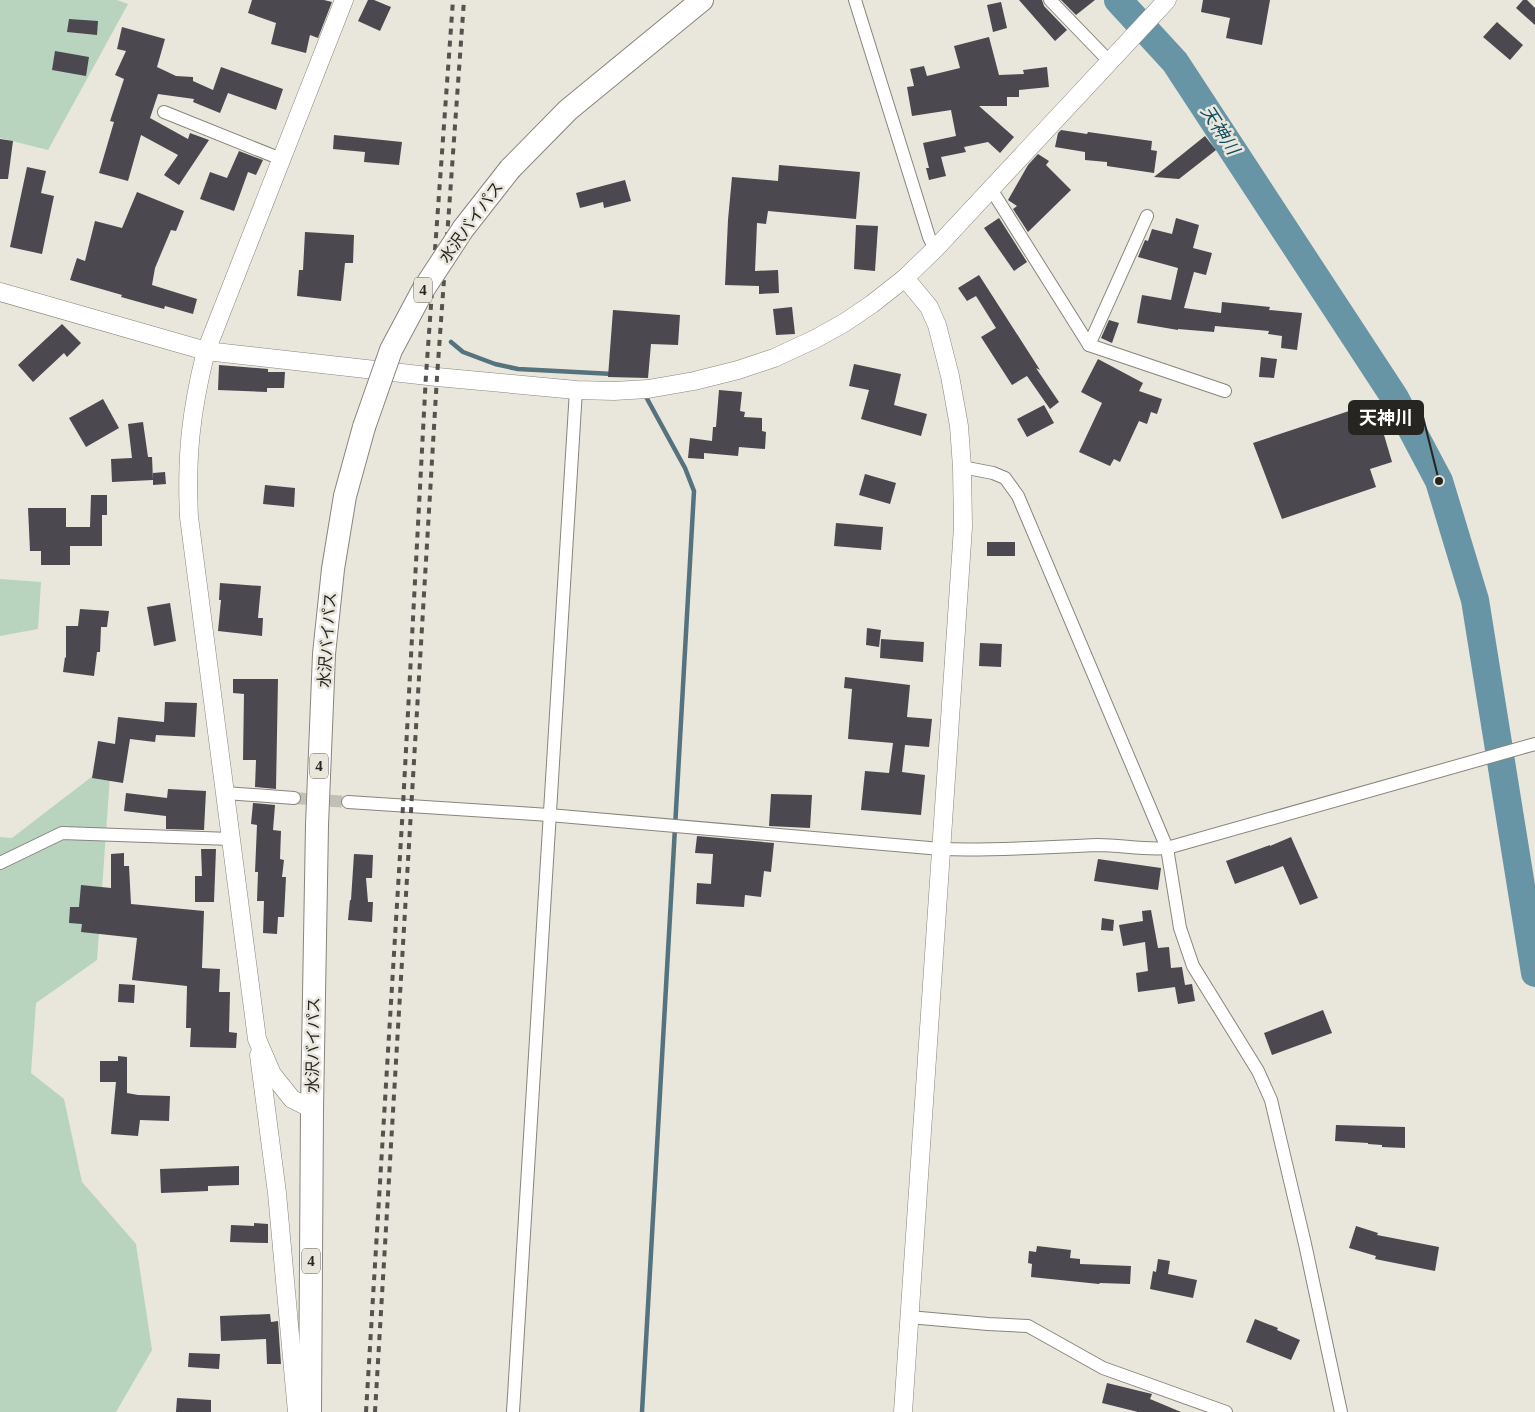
<svg xmlns="http://www.w3.org/2000/svg" width="1535" height="1412" viewBox="0 0 1535 1412" font-family="'Times New Roman','Noto Sans JP',serif">
<rect width="100%" height="100%" fill="#e9e6dc"/>
<!-- green -->
<g fill="#b8d4bf">
<path d="M0 0H117L128 4 48 150 0 138Z"/>
<path d="M0 579 41 582 38 629 0 636Z"/>
<path d="M111 762 97 960 36 1003 31 1073 64 1099 82 1182 136 1244 152 1350 116 1412H0V837L12 838Z"/>
</g>
<g fill="none" stroke-linecap="round" stroke-linejoin="round">
<!-- stream -->
<g stroke="#54737e" stroke-width="4.5">
<path d="M451 342 463 352 495 364 518 369 613 374"/>
<path d="M642 1412 694 491 685 468 645 395"/>
</g>
<!-- river -->
<path stroke="#6895a6" stroke-width="28" d="M1118 0 1175 62 1395 398 1439 481 1475 600 1535 973"/>
</g>
<!-- building -->
<g fill="#4b4850">
<path d="M252 0H324L332 2 318 38 310 35 306 53 271 44 276 23 248 13Z"/>
<path d="M368 0H374L391 7 380 31 358 21Z"/>
<path d="M1019 0H1042L1044 6 1067 30 1055 41Z"/>
<path d="M1061 0H1095L1076 15Z"/>
<path d="M1203 0H1270L1262 45 1226 38 1230 18 1201 12Z"/>
<path d="M1523 0H1527L1535 8V25L1516 8Z"/>
<path d="M1001 2 1007 28 993 32 987 5Z"/>
<path d="M69 19 98 21 97 35 67 32Z"/>
<path d="M1497 22 1523 45 1510 60 1483 37Z"/>
<path d="M122 27 165 39 157 67 176 76 193 77V81L213 90 221 67 283 89 276 110 228 93 220 113 193 102 194 99 158 94 150 118 188 139 190 133 209 140 179 185 164 175 178 155 141 135 128 181 99 173 114 122 110 121 124 79 115 75 126 51 117 49Z"/>
<path d="M989 37 999 75 1024 74 1023 70 1047 67 1049 87 1019 90V97H1007V106H979L1014 137 1000 153 988 142 964 147 966 152 941 157 946 176 929 180 926 168H929L923 143 956 136 951 110 912 116 907 87 914 86 910 69 924 66 927 76 960 68 954 46Z"/>
<path d="M55 51 89 57 86 76 52 70Z"/>
<path d="M1061 130 1087 134 1088 132 1152 141 1151 150 1157 151 1154 173 1107 166V162L1085 160V152L1055 147 1058 133Z"/>
<path d="M334 135 402 142 399 165 364 162 365 152 333 149Z"/>
<path d="M1205 136 1216 150 1179 179 1154 177Z"/>
<path d="M0 139 13 141 8 179H0Z"/>
<path d="M239 151 263 160 256 175 248 172 234 211 200 199 210 172 227 178Z"/>
<path d="M1038 154 1049 161 1046 165 1071 190 1028 232 1013 209 1017 206 1008 200 1028 165Z"/>
<path d="M779 165 860 172 856 219 768 211 766 224 757 223 755 271 778 270 779 293 759 294V286L725 285 728 220 732 177 778 181Z"/>
<path d="M27 167 46 171 41 193 54 196 42 254 10 247Z"/>
<path d="M625 180 631 201 604 208 603 202 580 208 576 193Z"/>
<path d="M137 192 184 211 176 231 171 230 155 268 152 285 197 299 193 314 165 306 164 309 121 297 122 295 70 280 77 258 85 261 95 221 122 228Z"/>
<path d="M999 218 1027 262 1014 271 984 228Z"/>
<path d="M1176 218 1199 225 1193 248 1212 253 1206 275 1194 272 1184 308 1221 313 1222 302 1270 307 1269 310 1302 313 1297 350 1281 348 1282 336 1268 334 1269 331 1215 326 1214 332 1178 329V330L1137 323 1142 295 1171 300 1178 268 1138 257 1145 240 1148 241 1152 229 1172 234Z"/>
<path d="M856 225 878 226 875 271 854 269Z"/>
<path d="M305 232 354 235 353 263H345L341 301 297 296 299 270H303Z"/>
<path d="M979 275 1040 370 1036 368 1059 402 1050 409 1027 376 1012 385 981 337 996 328 976 296 967 301 958 288Z"/>
<path d="M792 307 795 334 776 335 773 309Z"/>
<path d="M613 310 680 315 678 345 651 344 648 378 608 377Z"/>
<path d="M1109 320 1119 323 1112 343 1101 338Z"/>
<path d="M62 324 81 343 67 357 64 353 33 382 18 365Z"/>
<path d="M1261 357 1277 359 1274 378 1259 377Z"/>
<path d="M1098 359 1143 383 1139 391 1162 399 1157 414 1151 412 1147 424 1139 421 1120 462 1114 459 1110 466 1079 452 1102 403 1081 392Z"/>
<path d="M854 364 901 374 894 405 927 414 921 436 861 419 869 390 849 386Z"/>
<path d="M219 365 268 369V372H285L284 388H267V392L218 390Z"/>
<path d="M719 390 742 392 740 411 745 412 744 417 762 418V431L766 432 765 449 739 447 738 456 704 453V459L688 458 690 438 712 441 713 427H716Z"/>
<path d="M103 399 119 428 86 447 69 418Z"/>
<path d="M1374 401 1392 462 1370 469 1376 487 1282 519 1253 443 1361 407 1360 405Z"/>
<path d="M1044 405 1054 423 1027 437 1017 419Z"/>
<path d="M143 422 148 457H152L153 480 112 482 111 459 132 458 128 424Z"/>
<path d="M165 472 166 484 153 485V473Z"/>
<path d="M865 474 896 483 890 504 859 495Z"/>
<path d="M265 485 295 488 294 507 263 504Z"/>
<path d="M91 495H107V515H102V546H70V565H41V551H30L28 508H66V527H90Z"/>
<path d="M836 523 883 527 881 550 834 546Z"/>
<rect x="987" y="542" width="28" height="14"/>
<path d="M220 583 261 586 258 618H263L262 636 218 631 221 600H219Z"/>
<path d="M170 603 176 641 154 646 147 607Z"/>
<path d="M80 609 109 611 107 627H101L100 652H97L94 676 63 672 65 657 66 658V626H78Z"/>
<path d="M867 628 881 630 879 647 866 645Z"/>
<path d="M881 639 924 642 923 662 880 658Z"/>
<path d="M980 643 1002 644 1001 667 979 666Z"/>
<path d="M845 677 910 685 907 717 932 719 929 747 905 745 902 772 925 775 921 815 861 810 865 771 889 773 893 743 848 739 852 689 844 688Z"/>
<path d="M233 679H278L276 789 255 787 256 760H243L244 694 233 693Z"/>
<path d="M165 702 197 703 195 737 156 735 155 742 130 739 123 783 92 778 98 741 115 744 118 717 164 722Z"/>
<path d="M168 789 206 791 204 830 166 829V816L124 811 126 793 167 798Z"/>
<path d="M771 794 812 795 810 828 769 826Z"/>
<path d="M253 803 275 805 273 830 281 831 280 859 284 860 282 877H286L284 917H278L277 934 263 933 264 901H257L258 872H255L257 825 251 824Z"/>
<path d="M697 836 774 843 771 872 764 871 761 897 745 895 744 907 696 904 697 883 711 884 713 854 695 853Z"/>
<path d="M1291 837 1318 898 1300 905 1283 866 1235 884 1226 861 1270 845V846Z"/>
<path d="M201 849H216L214 902H195V876H202Z"/>
<path d="M124 853V866H129L131 904 204 911 202 968 220 969 219 992H230L229 1032 237 1033 236 1048 190 1047 191 1028H186L187 986 132 980 137 938 81 932 82 924 69 923 70 907H79L81 885 111 888V854Z"/>
<path d="M354 854 373 855 372 878H366L368 902H373L372 922 348 920 350 900H351Z"/>
<path d="M1098 859 1161 868 1158 890 1094 881Z"/>
<path d="M1151 910 1158 948 1169 947 1171 968 1182 967 1185 985 1192 984 1195 1001 1178 1004 1175 987 1138 992 1136 973 1148 971 1145 942 1123 946 1119 925 1143 921 1142 911Z"/>
<path d="M1102 918 1114 920 1113 931 1101 930Z"/>
<path d="M119 984 135 985 134 1003 118 1002Z"/>
<path d="M1323 1010 1332 1033 1272 1055 1264 1033Z"/>
<path d="M118 1056 127 1057V1093L138 1095 170 1096 169 1121 140 1120 138 1136 111 1134 116 1082H100V1061H118Z"/>
<path d="M1336 1125 1405 1127V1148L1382 1147V1145L1368 1144V1143L1335 1141Z"/>
<path d="M239 1166V1185L208 1186V1191L161 1193 160 1169Z"/>
<path d="M254 1223 268 1224V1243L230 1242 231 1225 254 1226Z"/>
<path d="M1356 1226 1378 1233 1377 1235 1439 1247 1435 1271 1375 1259 1376 1256 1349 1248Z"/>
<path d="M1037 1246 1071 1250 1070 1258 1080 1259V1264L1131 1266 1130 1284 1100 1283 1099 1284 1031 1277 1032 1264 1028 1263 1029 1251 1036 1252Z"/>
<path d="M1158 1259 1170 1261 1168 1274 1197 1280 1193 1298 1150 1289 1153 1271 1156 1272Z"/>
<path d="M270 1314 271 1322 278 1321 281 1364H267L266 1339 221 1341 220 1316Z"/>
<path d="M1255 1319 1278 1328 1277 1330 1300 1340 1291 1360 1246 1342Z"/>
<path d="M189 1353 220 1354 219 1369 188 1367Z"/>
<path d="M1107 1383 1152 1394 1150 1399 1181 1412H1138L1102 1403Z"/>
<path d="M177 1398 211 1400V1412H176Z"/>
</g>
<g fill="none" stroke-linecap="round" stroke-linejoin="round">
<!-- street-tunnel -->
<path stroke="#c2bfb7" stroke-width="12" stroke-dasharray="12 6" stroke-linecap="butt" d="M294 798 348 802"/>
<!-- street casing -->
<g stroke="#87857c" stroke-width="14">
<g id="street">
<path d="M855 0 929 237 935 249"/>
<path d="M1050 0 1109 61"/>
<path d="M164 112 281 159"/>
<path d="M991 189 1089 345 1225 391"/>
<path d="M1089 345 1147 216"/>
<path d="M962 467 993 473 1005 478 1018 496 1167 848 1180 928 1193 966 1258 1071 1271 1100 1305 1244 1341 1412"/>
<path d="M225 793 294 798"/>
<path d="M348 802 549 815 941 849C994 851 1046 847 1098 845 1121 845 1144 850 1167 848L1535 744"/>
<path d="M0 863 62 833 231 839"/>
<path d="M909 1317 988 1324 1028 1326 1103 1368 1226 1412"/>
<path d="M513 1412 576 390"/>
</g>
</g>
<!-- secondary casing -->
<g stroke="#87857c" stroke-width="19">
<g id="secondary">
<path d="M0 292 206 351 437 377 576 390 614 391 648 389 694 381 738 370 774 358 815 339 844 323 872 304 905 278 935 249 1167 0"/>
<path d="M259 1055 277 1193 297 1412"/>
<path d="M312 1109 292 1099 272 1074 257 1039 189 517C186 456 191 410 206 351L344 0"/>
<path d="M903 1412 963 527 962 467 959 426 950 376 937 325 929 307 905 278"/>
</g>
</g>
<!-- highway casing -->
<g stroke="#87857c" stroke-width="24">
<g id="highway">
<path d="M510 169 568 110 702 0"/>
<path d="M310 1412 312 1109 317 825 324 654 333 569 345 496 364 427"/>
</g>
</g>
<!-- street -->
<use href="#street" stroke="#fff" stroke-width="12"/>
<!-- secondary -->
<use href="#secondary" stroke="#fff" stroke-width="18"/>
<!-- highway -->
<use href="#highway" stroke="#fff" stroke-width="22"/>
<!-- rail -->
<g stroke="#54534e" stroke-width="4" stroke-dasharray="6 6" stroke-linecap="butt">
<path d="M366 1412 403 806 426 375 453 0"/>
<path d="M375 1412 437 377 464 0"/>
</g>
<!-- highway-bridge casing -->
<g stroke="#87857c" stroke-width="24" stroke-linecap="butt">
<path id="highway-bridge" d="M364 427 391 350 423 290 463 229 510 169"/>
</g>
<!-- highway-bridge -->
<use href="#highway-bridge" stroke="#fff" stroke-width="22"/>
</g>
<g text-anchor="middle" dominant-baseline="central" stroke-width="5" stroke-linejoin="round" paint-order="stroke">
<!-- shield labels -->
<g fill="#e9e6dc" stroke="#605f5a" stroke-width="1">
<rect x="414" y="277.5" width="18" height="25" rx="4"/>
<rect x="310" y="753.5" width="18" height="25" rx="4"/>
<rect x="302" y="1248.5" width="18" height="25" rx="4"/>
</g>
<g font-size="15" font-weight="bold" fill="#262522">
<text x="423" y="290">4</text>
<text x="319" y="766">4</text>
<text x="311" y="1261">4</text>
</g>
<!-- street labels -->
<g font-size="16" fill="#262522" stroke="#e9e6dc">
<text transform="translate(471 222) rotate(-54)">水沢バイパス</text>
<text transform="translate(327 640) rotate(-86)">水沢バイパス</text>
<text transform="translate(313 1045) rotate(-89)">水沢バイパス</text>
</g>
<!-- water labels -->
<g font-size="18" font-style="italic" fill="#0f4e62" stroke="#e9e6dc">
<text transform="translate(1220 130) rotate(57)">天神川</text>
</g>
</g>
<!-- callouts -->
<path fill="none" stroke="#262522" stroke-width="2" d="M1439 481L1423 417"/>
<circle fill="#262522" stroke="#e9e6dc" stroke-width="2" cx="1439" cy="481" r="5"/>
<rect fill="#262522" stroke="#262522" stroke-width="2" x="1349" y="401" width="74" height="33" rx="5"/>
<g font-size="18" text-anchor="middle" font-weight="bold" fill="#fff">
<text x="1386" y="424">天神川</text>
</g>
</svg>
